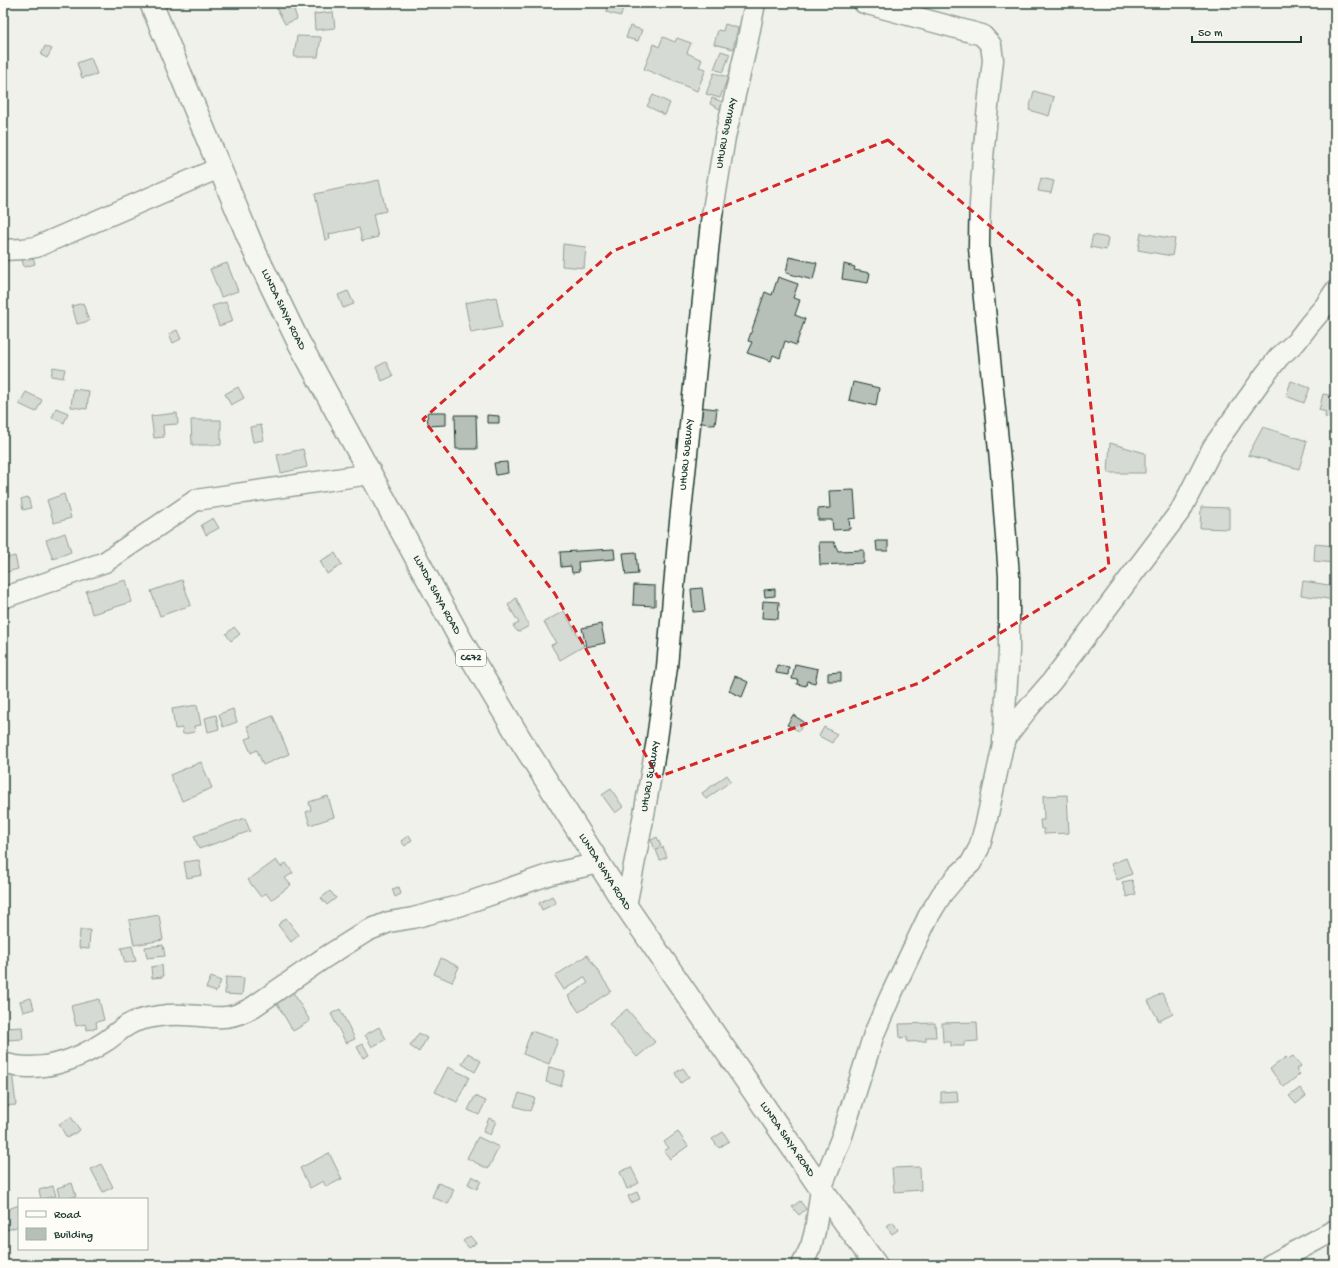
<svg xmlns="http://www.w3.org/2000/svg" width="1338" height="1268" viewBox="0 0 1338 1268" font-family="'Gochi Hand',sans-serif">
<rect width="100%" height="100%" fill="#f0f1eb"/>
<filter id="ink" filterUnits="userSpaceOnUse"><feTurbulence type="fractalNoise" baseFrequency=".025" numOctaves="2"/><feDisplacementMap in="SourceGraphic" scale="8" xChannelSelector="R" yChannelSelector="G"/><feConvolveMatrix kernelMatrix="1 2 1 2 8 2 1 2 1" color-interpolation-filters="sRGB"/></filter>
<g filter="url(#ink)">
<!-- building -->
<g fill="#b6bfb8" stroke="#1f3d34">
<path d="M282 3H292L297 19 285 24 275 5Z"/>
<path d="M425 3H450V6L425 5Z"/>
<path d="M608 3H619L624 4 621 16 606 12Z"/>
<path d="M333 12 335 28 315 30 314 14Z"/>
<path d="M725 24 738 28 733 49 714 44 718 30 723 31Z"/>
<path d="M630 26 642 30 638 41 626 38Z"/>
<path d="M297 36 321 37 318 57H294Z"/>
<path d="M663 37 675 42 677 38 691 43 687 53 702 60 699 67 706 69 697 91 644 69 654 44 659 47Z"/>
<path d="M45 46 52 49 47 58 41 55Z"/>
<path d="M721 51 730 54 723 72 714 69Z"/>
<path d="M91 58 97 74 82 78 77 63Z"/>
<path d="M714 73 728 77 720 98 706 94Z"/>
<path d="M1034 91 1054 97 1049 116 1029 110Z"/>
<path d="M653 95 670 103 665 115 647 106Z"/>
<path d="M712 98 723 102 720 109 710 104Z"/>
<path d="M1041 178 1054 181 1051 193 1038 191Z"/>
<path d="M379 180 386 211 373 214 378 237 362 241 359 228 329 234 330 239 325 240 315 194Z"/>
<path d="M1141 233 1175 239 1172 256 1138 250Z"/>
<path d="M1093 235 1108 238 1106 250 1090 247Z"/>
<path d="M563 244 586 247 584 268 562 266Z"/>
<path d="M31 249 35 264 24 267 20 253Z"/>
<path d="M789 257 817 263 813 280 786 273Z"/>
<path d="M227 263 238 291 221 297 210 269Z"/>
<path d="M844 264 855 267 854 270 870 273 868 283 842 279Z"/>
<path d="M778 277 798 284 793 298 800 300 795 315 805 319 796 345 785 341 780 358 773 355 771 361 747 353 752 342 748 341 765 292 772 295Z"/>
<path d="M348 291 354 304 343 308 338 295Z"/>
<path d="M496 297 502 327 471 333 465 303Z"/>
<path d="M226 302 233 321 219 326 212 306Z"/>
<path d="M83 303 89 321 77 324 72 306Z"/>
<path d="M177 330 181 339 173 343 169 334Z"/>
<path d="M386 362 393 376 382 381 376 367Z"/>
<path d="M53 367 65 369 63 378 51 376Z"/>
<path d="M1291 381 1310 388 1304 403 1286 396Z"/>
<path d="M853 382 879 388 876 406 849 400Z"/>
<path d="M238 387 244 398 231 405 225 394Z"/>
<path d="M73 389 89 391 87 409 71 407Z"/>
<path d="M26 392 42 400 36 412 19 404Z"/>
<path d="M1323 394 1335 396V419L1325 417 1326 412 1319 410Z"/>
<path d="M699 407 717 409 715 425 697 422Z"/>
<path d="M56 408 68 413 64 423 52 418Z"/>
<path d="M427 412H446V425L428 426Z"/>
<path d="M177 413 178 424 163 425 164 437 154 438 151 416Z"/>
<path d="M455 415H476L477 449H456Z"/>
<path d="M487 415 499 416V423H487Z"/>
<path d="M191 420H221V445H192Z"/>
<path d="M261 425 264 440 253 442 250 427Z"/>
<path d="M1263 427 1307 441 1299 469 1248 455Z"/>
<path d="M1110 443 1145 453V473H1108Z"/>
<path d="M303 449 307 467 281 473 277 455Z"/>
<path d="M507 462 508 473 496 475 494 463Z"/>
<path d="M854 490 856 518 849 519 850 529 833 530 832 520H818V509L830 508 829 491Z"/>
<path d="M64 494 71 518 54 523 47 500Z"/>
<path d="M28 497 31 508 23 510 21 499Z"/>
<path d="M1201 507 1229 508V529L1200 528Z"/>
<path d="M213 518 219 528 206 535 201 525Z"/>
<path d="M65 533 71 552 53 559 46 540Z"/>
<path d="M876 541H888V551H877Z"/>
<path d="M819 542H834L838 551 864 550V563L820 565Z"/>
<path d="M1315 544 1335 546V563L1314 561Z"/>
<path d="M614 549 615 559 578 562 579 572 572 573 571 566 561 567 560 552Z"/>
<path d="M636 552 638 574 626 575 623 553Z"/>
<path d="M335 553 342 565 327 574 320 561Z"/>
<path d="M15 556 18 569 3 573V559Z"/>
<path d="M126 580 132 602 92 614 86 591Z"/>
<path d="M182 580 191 605 160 616 151 591Z"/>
<path d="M1303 581 1335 586V600L1301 595Z"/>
<path d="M634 585 655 586V606L633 605Z"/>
<path d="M702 588 705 611 693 612 691 589Z"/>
<path d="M775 589V596L765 597 764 590Z"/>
<path d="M516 598 529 626 518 632 513 626 519 623 508 605Z"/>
<path d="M763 601 779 602 778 619 762 618Z"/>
<path d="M564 611 584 646 560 660 551 645 556 643 544 622Z"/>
<path d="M601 624 605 643 586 647 582 628Z"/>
<path d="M234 627 240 634 231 641 226 634Z"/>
<path d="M795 664 818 669 815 683 807 681 806 686 797 684 798 680 792 679Z"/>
<path d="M777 665 789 667 788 675 776 673Z"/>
<path d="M841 672V681H828V673Z"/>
<path d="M735 676 748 682 742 697 729 691Z"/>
<path d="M197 705 201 725 194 726 195 732 183 734 182 728 175 729 172 709Z"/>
<path d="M233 709 237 722 223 727 219 714Z"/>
<path d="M216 715 219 729 208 732 205 718Z"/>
<path d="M793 715 804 722 799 731 787 725Z"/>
<path d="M273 716 289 754 263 765 257 750 251 753 245 739 252 737 247 726Z"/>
<path d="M824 727 837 734 832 743 819 736Z"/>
<path d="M201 762 212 788 182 801 170 775Z"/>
<path d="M727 775 731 781 706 799 702 793Z"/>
<path d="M611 789 623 807 615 813 602 795Z"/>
<path d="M1067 795 1069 833 1044 834V829H1041L1040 820H1044L1043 796Z"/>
<path d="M328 796 334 817 310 825 306 812 311 810 309 802Z"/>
<path d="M245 818 250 831 199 849 194 836Z"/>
<path d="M409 835 412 840 405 846 401 841Z"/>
<path d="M657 837 661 846 655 849 651 840Z"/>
<path d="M663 847 667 857 660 860 656 850Z"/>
<path d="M1126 858 1132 874 1117 880 1111 864Z"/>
<path d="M199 860 202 875 187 878 184 862Z"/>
<path d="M276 860 281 867 286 863 293 873 285 878 291 885 271 900 266 893 261 897 248 880Z"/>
<path d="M1132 880 1136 894 1127 897 1122 882Z"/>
<path d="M399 887 401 894 395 897 392 889Z"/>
<path d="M330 891 336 898 327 905 321 898Z"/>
<path d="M552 896 556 903 542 910 539 903Z"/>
<path d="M159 915 163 940 134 945 129 920Z"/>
<path d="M286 918 299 935 291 942 278 925Z"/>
<path d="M80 930H90L89 949 79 948Z"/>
<path d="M163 945 165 956 147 958 145 947Z"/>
<path d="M132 946 136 961 125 963 121 948Z"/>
<path d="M587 955 611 991 579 1012 568 996 588 983 584 977 564 990 555 976Z"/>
<path d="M441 958 459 967 452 982 434 974Z"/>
<path d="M162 965 163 977 152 978 151 967Z"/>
<path d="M211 977 221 981 216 992 206 988Z"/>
<path d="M226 977 244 978 242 995 225 994Z"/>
<path d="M293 992 310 1021 293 1031 276 1002Z"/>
<path d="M1162 993 1173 1014 1159 1021 1148 1001Z"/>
<path d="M31 998 34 1009 23 1012 20 1001Z"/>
<path d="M99 999 104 1020 96 1022 97 1028 87 1030 85 1024 76 1026 71 1006Z"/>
<path d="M340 1009 355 1039 346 1043 331 1014Z"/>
<path d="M627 1009 655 1042 637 1057 609 1024Z"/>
<path d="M977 1022 978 1041 964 1042V1046H951V1042H943L942 1023Z"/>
<path d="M935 1023 936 1037H926V1041L907 1042V1037L900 1038 899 1024Z"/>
<path d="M22 1027 23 1039 8 1040 7 1028Z"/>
<path d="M379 1027 386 1039 372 1047 365 1035Z"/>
<path d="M531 1031 558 1040 549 1064 523 1054Z"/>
<path d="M419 1033 427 1038 419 1052 410 1046Z"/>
<path d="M363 1044 369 1055 363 1058 357 1047Z"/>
<path d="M468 1053 481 1061 475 1072 462 1064Z"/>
<path d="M1293 1056 1301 1066 1296 1070 1300 1074 1284 1087 1270 1069 1286 1057 1288 1059Z"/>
<path d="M448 1067 469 1077 457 1102 435 1092Z"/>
<path d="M549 1067 565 1071 561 1086 546 1082Z"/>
<path d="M683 1068 689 1077 681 1083 675 1073Z"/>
<path d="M12 1071 16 1105 3 1106V1072Z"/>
<path d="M1300 1088 1306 1096 1296 1104 1289 1096Z"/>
<path d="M957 1091 958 1102 941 1103V1092Z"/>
<path d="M519 1093 535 1098 530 1111 514 1106Z"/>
<path d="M475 1096 486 1101 479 1115 468 1110Z"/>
<path d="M71 1117 80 1130 67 1138 59 1124Z"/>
<path d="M489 1118 496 1121 490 1135 483 1132Z"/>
<path d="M678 1132 688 1146 670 1159 664 1151 669 1148 664 1142Z"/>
<path d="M723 1132 729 1141 719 1148 712 1139Z"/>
<path d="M478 1137 499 1147 488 1169 467 1158Z"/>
<path d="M329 1153 342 1179 326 1187 323 1181 310 1188 300 1168Z"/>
<path d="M101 1164 113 1187 103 1192 91 1169Z"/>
<path d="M631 1167 639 1183 627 1189 620 1172Z"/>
<path d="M920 1167 921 1190 894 1192 892 1168Z"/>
<path d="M472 1176 481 1181 477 1189 468 1184Z"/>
<path d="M72 1183 76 1196 66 1199H60L57 1188Z"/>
<path d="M438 1183 454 1189 448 1204 432 1197Z"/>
<path d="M53 1186 56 1196 41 1199 39 1190Z"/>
<path d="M637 1192 640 1199 631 1203 628 1196Z"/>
<path d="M800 1201 806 1209 799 1215 792 1207Z"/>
<path d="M19 1205V1226L7 1230 3 1221V1211Z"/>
<path d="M893 1222 898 1230 892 1234 886 1226Z"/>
<path d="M470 1236 476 1243 469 1248 463 1241Z"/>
</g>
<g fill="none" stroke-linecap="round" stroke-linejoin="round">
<!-- minor casing -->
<g stroke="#1f3d34" stroke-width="23">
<g id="minor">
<path d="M864 3 982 35 991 45 993 60C986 123 979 185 979 248L1001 471 1009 576V652L1003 741"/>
<path d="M3 250 23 249 36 247 219 168"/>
<path d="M3 598 105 562 196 500 370 474"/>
<path id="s1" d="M626 906 645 809 656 746 667 667 678 541 711 222 725 137 747 44 755 3"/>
<path d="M3 1063C39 1074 76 1061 106 1041 118 1033 126 1023 140 1020 154 1016 170 1014 185 1015 213 1016 226 1023 253 1007L324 958 367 931 389 922 413 918 458 906 551 874 599 863"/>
<path d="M802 1265 811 1246 815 1231 821 1189 842 1136 874 1034 890 997 928 917 942 894 957 876 971 863 979 848 986 823 1003 745 1009 733 1027 710 1052 681 1181 510 1213 447 1264 376 1279 357 1296 342 1309 325 1325 306 1335 291"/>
<path d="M1270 1265 1335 1230"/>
</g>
</g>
<!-- major casing -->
<g stroke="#1f3d34" stroke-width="25">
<g id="major">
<path id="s2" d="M151 3 253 248 297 339 462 642 520 739 626 906 821 1189 876 1265"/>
</g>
</g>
<!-- minor -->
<use href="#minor" stroke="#fdfcf7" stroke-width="20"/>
<!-- major -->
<use href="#major" stroke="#fdfcf7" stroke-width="22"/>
</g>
</g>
<!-- marked area -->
<path d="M0 0H1338V1268H0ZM888 140 1079 301 1109 566 919 683 658 777 555 594 423 419 613 251Z" fill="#f0f1eb" fill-opacity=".55" fill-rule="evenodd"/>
<path fill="none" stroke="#d62828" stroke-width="3" stroke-dasharray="8 5" stroke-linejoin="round" d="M888 140 1079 301 1109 566 919 683 658 777 555 594 423 419 613 251Z"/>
<g text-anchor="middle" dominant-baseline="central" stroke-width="3" stroke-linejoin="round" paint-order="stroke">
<!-- shield labels -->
<rect fill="#fdfcf7" stroke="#62766e" stroke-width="1" x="456" y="650" width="30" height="16" rx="3"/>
<g font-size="10" font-weight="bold" fill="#1f3d34">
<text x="471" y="658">C672</text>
</g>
<!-- street labels -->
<g font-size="11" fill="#1f3d34" stroke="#fdfcf7">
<text stroke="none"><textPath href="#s1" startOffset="780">UHURU SUBWAY</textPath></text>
<text stroke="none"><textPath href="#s2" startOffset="334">LUNDA SIAYA ROAD</textPath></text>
<text stroke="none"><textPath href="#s1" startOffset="456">UHURU SUBWAY</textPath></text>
<text stroke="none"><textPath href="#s2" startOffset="658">LUNDA SIAYA ROAD</textPath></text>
<text stroke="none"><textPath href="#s1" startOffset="132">UHURU SUBWAY</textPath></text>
<text stroke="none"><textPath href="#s2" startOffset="982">LUNDA SIAYA ROAD</textPath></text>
<text stroke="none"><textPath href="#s2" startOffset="1306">LUNDA SIAYA ROAD</textPath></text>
</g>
</g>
<!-- margin -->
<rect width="1338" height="1268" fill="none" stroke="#fdfcf7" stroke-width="16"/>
<rect x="8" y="8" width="1322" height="1252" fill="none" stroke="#1f3d34" stroke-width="1.5" filter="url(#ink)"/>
<!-- legend -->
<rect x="18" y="1198" width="130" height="52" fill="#fdfcf7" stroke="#a4b0a9"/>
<rect x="26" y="1211" width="20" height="6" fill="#fdfcf7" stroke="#a4b0a9"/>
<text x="54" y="1218" font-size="12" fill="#1f3d34">Road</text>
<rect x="26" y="1228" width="20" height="12" fill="#b6bfb8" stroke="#a4b0a9"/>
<text x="54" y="1238" font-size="12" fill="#1f3d34">Building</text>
<!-- scale -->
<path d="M1192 36v6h109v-6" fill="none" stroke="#1f3d34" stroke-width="2"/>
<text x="1198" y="36" font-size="12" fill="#1f3d34" stroke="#fdfcf7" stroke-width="3" paint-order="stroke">50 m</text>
</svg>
